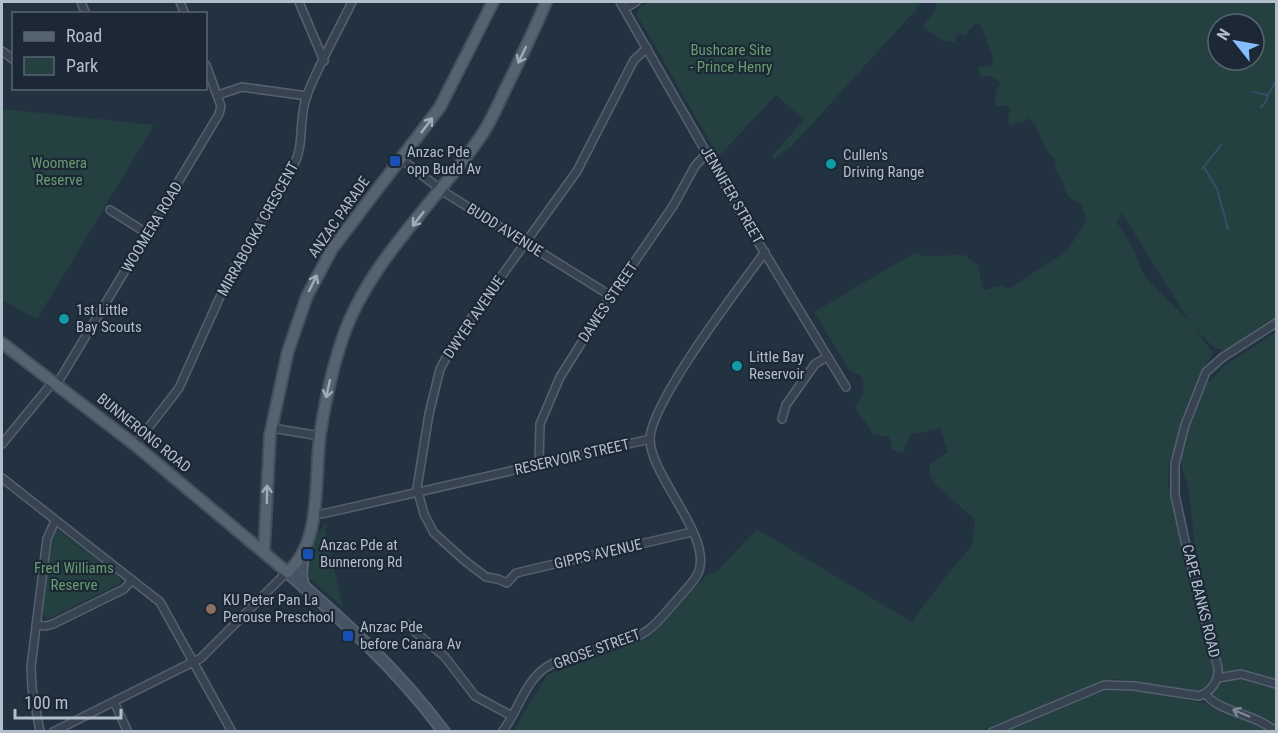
<svg xmlns="http://www.w3.org/2000/svg" width="1278" height="733" viewBox="0 0 1278 733" font-family="'Roboto Condensed',sans-serif">
<rect width="100%" height="100%" fill="#233240"/>
<!-- green -->
<g fill="#254041" fill-rule="evenodd">
<path d="M651 2H923L789 149 775 158 771 157 804 120 776 95 721 154H717L637 15 639 8Z"/>
<path d="M937 2H1276V320L1224 353 1219 348 1216 349 1194 328 1213 353 1202 371 1169 464 1168 484 1215 670C1215 682 1206 692 1194 693L1117 679 1109 680 980 731 513 732 547 675 643 641 651 636 707 575 715 573 757 529 912 622 939 585 972 545 975 520 933 482 930 475V464L948 452 940 428 910 435 903 453 892 449 889 437 873 434 855 407C864 396 866 389 861 376L850 371 814 312 914 253 922 256 964 255 978 265 983 290 1000 286 1009 289 1067 251 1087 220 1081 204 1070 198 1065 190 1063 181 1056 171 1055 159 1046 150 1035 124 1029 118 1022 123 1010 125 1008 120 1010 109 1005 105 997 106 995 103 996 92 1001 82 989 76 982 77 978 69 979 67 990 66 993 63 991 52 980 24H975L965 35 959 33 956 34 955 42 943 41 923 27 936 8ZM1218 24H1254V60H1218ZM1121 212 1188 319V320L1144 276 1134 250 1116 221 1121 218Z"/>
<path d="M2 109 154 125 37 319 2 300Z"/>
<path d="M1276 332V728L1238 709 1211 698 1208 695 1219 682 1238 676 1222 672 1194 539 1189 493 1180 458 1187 432 1206 385 1223 367Z"/>
<path d="M325 524 328 525 325 530 343 607 308 577 307 565 316 536Z"/>
<path d="M58 530 118 576 121 583 48 619 42 613 53 533Z"/>
<path d="M1113 688C1170 694 1220 703 1271 731L1002 732 1101 691Z"/>
</g>
<g fill="none" stroke-linecap="round" stroke-linejoin="round">
<!-- stream -->
<g stroke="#354f68" stroke-width="2">
<path d="M1253 92 1268 95 1276 81"/>
<path d="M1261 107 1266 102 1268 95"/>
<path d="M1204 167 1217 189 1228 229"/>
<path d="M1202 169 1221 145"/>
</g>
<!-- street casing -->
<g stroke="#55616e" stroke-width="10">
<g id="street">
<path d="M81 2 86 14"/>
<path d="M180 2 185 14"/>
<path d="M299 2 324 61"/>
<path d="M620 2 749 227 846 387"/>
<path d="M624 9 636 2"/>
<path d="M647 48 634 60 577 171 457 338 440 369 429 414 417 488 424 514 434 533 465 561 486 577 498 579 507 583 516 573 692 532"/>
<path d="M2 51 14 60"/>
<path d="M218 95 242 87 307 96"/>
<path d="M401 159 444 192 611 296"/>
<path d="M110 210 148 234"/>
<path d="M57 384 219 114 221 106 206 65"/>
<path d="M782 419 786 405 815 364 827 357"/>
<path d="M272 428 320 436"/>
<path d="M2 444 53 382"/>
<path d="M135 445 179 388 228 279 294 165C305 143 298 118 307 95 319 64 337 33 352 2"/>
<path d="M539 464 540 424 560 377 611 296 673 206 695 166 707 153"/>
<path d="M2 478 160 602 232 732"/>
<path d="M314 513 322 514 650 439"/>
<path d="M406 624 445 657 475 696 512 716"/>
<path d="M36 625 46 626 53 624 124 589 132 580"/>
<path d="M1218 678 1241 674 1276 684"/>
<path d="M1206 694C1213 707 1245 714 1259 721 1265 724 1271 728 1276 731"/>
<path d="M114 702 128 732"/>
<path d="M40 732 32 688 31 667 47 539 55 521"/>
<path d="M53 732 201 658 287 572"/>
<path d="M502 732C518 712 524 683 545 668 556 660 570 657 583 653 603 647 629 643 647 631 658 623 666 612 675 602 682 593 693 584 698 573 714 538 651 477 650 440 649 404 740 286 765 252"/>
<path d="M992 732 1104 685 1134 686 1199 696C1211 692 1219 681 1218 668L1187 550 1175 495V464L1185 425 1206 372 1223 357 1276 323"/>
</g>
</g>
<!-- secondary casing -->
<g stroke="#55616e" stroke-width="14">
<g id="secondary">
<path d="M303 552 301 576 304 587"/>
<path d="M287 572C343 620 399 671 444 732"/>
</g>
</g>
<!-- primary casing -->
<g stroke="#434f5c" stroke-width="14">
<g id="primary">
<path d="M2 343 135 445 287 572C323 544 314 476 320 435 325 402 332 369 343 337 369 261 436 202 481 136 491 122 498 104 506 88 520 59 534 31 546 2"/>
<path d="M264 552 270 435 288 351 307 296 332 249 440 107 493 2"/>
</g>
</g>
<!-- street -->
<use href="#street" stroke="#374350" stroke-width="7"/>
<!-- secondary -->
<use href="#secondary" stroke="#455363" stroke-width="10"/>
<!-- primary -->
<use href="#primary" stroke="#556370" stroke-width="10"/>
</g>
<!-- one-way arrows -->
<defs><path id="oneway-shaft" d="M-6 0H5M1.5-3L5.5 0L1.5 3" fill="none" stroke-width="1.6" stroke-linecap="round" stroke-linejoin="round" transform="scale(1.5)"/></defs>
<g stroke="#a0acb9">
<use href="#oneway-shaft" transform="translate(522 55) rotate(116)"/>
<use href="#oneway-shaft" transform="translate(427 125) rotate(-53)"/>
<use href="#oneway-shaft" transform="translate(418 219) rotate(128)"/>
<use href="#oneway-shaft" transform="translate(313 283) rotate(-64)"/>
<use href="#oneway-shaft" transform="translate(328 389) rotate(102)"/>
<use href="#oneway-shaft" transform="translate(267 494) rotate(-89)"/>
</g>
<use stroke="#7b8794" href="#oneway-shaft" transform="translate(1241 713) rotate(-157)"/>
<!-- markers -->
<g fill="#1a4fb4" stroke="#1c2835" stroke-width="2">
<rect x="389" y="155" width="12" height="12" rx="3"/>
<rect x="302" y="548" width="12" height="12" rx="3"/>
<rect x="342" y="630" width="12" height="12" rx="3"/>
</g>
<g fill="#0f9aa8" stroke="#1c2835" stroke-width="2">
<circle cx="831" cy="164" r="6"/>
<circle cx="64" cy="319" r="6"/>
<circle cx="737" cy="366" r="6"/>
</g>
<circle fill="#8d6e63" stroke="#1c2835" stroke-width="2" cx="211" cy="609" r="6"/>
<g text-anchor="middle" dominant-baseline="central" stroke-width="4.5" stroke-linejoin="round" paint-order="stroke">
<!-- park labels -->
<g font-size="15" fill="#689d70" stroke="#1c2835">
<text x="731" y="50">Bushcare Site<tspan x="731" dy="17">- Prince Henry</tspan></text>
<text x="59" y="163">Woomera<tspan x="59" dy="17">Reserve</tspan></text>
<text x="74" y="568">Fred Williams<tspan x="74" dy="17">Reserve</tspan></text>
</g>
<!-- poi labels -->
<g font-size="15" fill="#b3becb" stroke="#1c2835" text-anchor="start">
<text x="407" y="152">Anzac Pde<tspan x="407" dy="17">opp Budd Av</tspan></text>
<text x="843" y="155">Cullen's<tspan x="843" dy="17">Driving Range</tspan></text>
<text x="76" y="310">1st Little<tspan x="76" dy="17">Bay Scouts</tspan></text>
<text x="749" y="357">Little Bay<tspan x="749" dy="17">Reservoir</tspan></text>
<text x="320" y="545">Anzac Pde at<tspan x="320" dy="17">Bunnerong Rd</tspan></text>
<text x="223" y="600">KU Peter Pan La<tspan x="223" dy="17">Perouse Preschool</tspan></text>
<text x="360" y="627">Anzac Pde<tspan x="360" dy="17">before Canara Av</tspan></text>
</g>
<!-- street labels -->
<g font-size="15" fill="#b3becb" stroke="#1c2835">
<text transform="translate(732 195) rotate(60)">JENNIFER STREET</text>
<text transform="translate(339 217) rotate(-55)">ANZAC PARADE</text>
<text transform="translate(152 227) rotate(-59)">WOOMERA ROAD</text>
<text transform="translate(258 229) rotate(-61)">MIRRABOOKA CRESCENT</text>
<text transform="translate(505 230) rotate(32)">BUDD AVENUE</text>
<text transform="translate(608 302) rotate(-56)">DAWES STREET</text>
<text transform="translate(474 317) rotate(-56)">DWYER AVENUE</text>
<text transform="translate(144 433) rotate(39)">BUNNERONG ROAD</text>
<text transform="translate(572 457) rotate(-13)">RESERVOIR STREET</text>
<text transform="translate(598 554) rotate(-13)">GIPPS AVENUE</text>
<text transform="translate(1201 601) rotate(76)">CAPE BANKS ROAD</text>
<text transform="translate(597 649) rotate(-20)">GROSE STREET</text>
</g>
</g>
<!-- border -->
<rect width="1278" height="733" fill="none" stroke="#b3becb" stroke-width="6"/>
<!-- legend -->
<rect x="12" y="12" width="195" height="78" fill="#1c2835" stroke="#586471" stroke-width="1.5"/>
<rect x="24" y="32" width="30" height="9" fill="#556370" stroke="#586471" stroke-width="1.5"/>
<text x="66" y="42" font-size="18" fill="#b3becb">Road</text>
<rect x="24" y="57" width="30" height="18" fill="#254041" stroke="#586471" stroke-width="1.5"/>
<text x="66" y="72" font-size="18" fill="#b3becb">Park</text>
<!-- north arrow -->
<g transform="translate(1236 42) rotate(301)"><circle r="28" fill="#1c2835" stroke="#586471" stroke-width="1.5"/>
<path d="M0-4.5L10 22L0 15L-10 22Z" fill="#84beff"/>
<text y="-9" font-size="16" font-weight="bold" text-anchor="middle" fill="#b3becb">N</text>
</g>
<!-- scale -->
<path d="M15 709v9h106v-9" fill="none" stroke="#b3becb" stroke-width="3"/>
<text x="24" y="709" font-size="18" fill="#b3becb" stroke="#1c2835" stroke-width="4.5" paint-order="stroke">100 m</text>
</svg>
